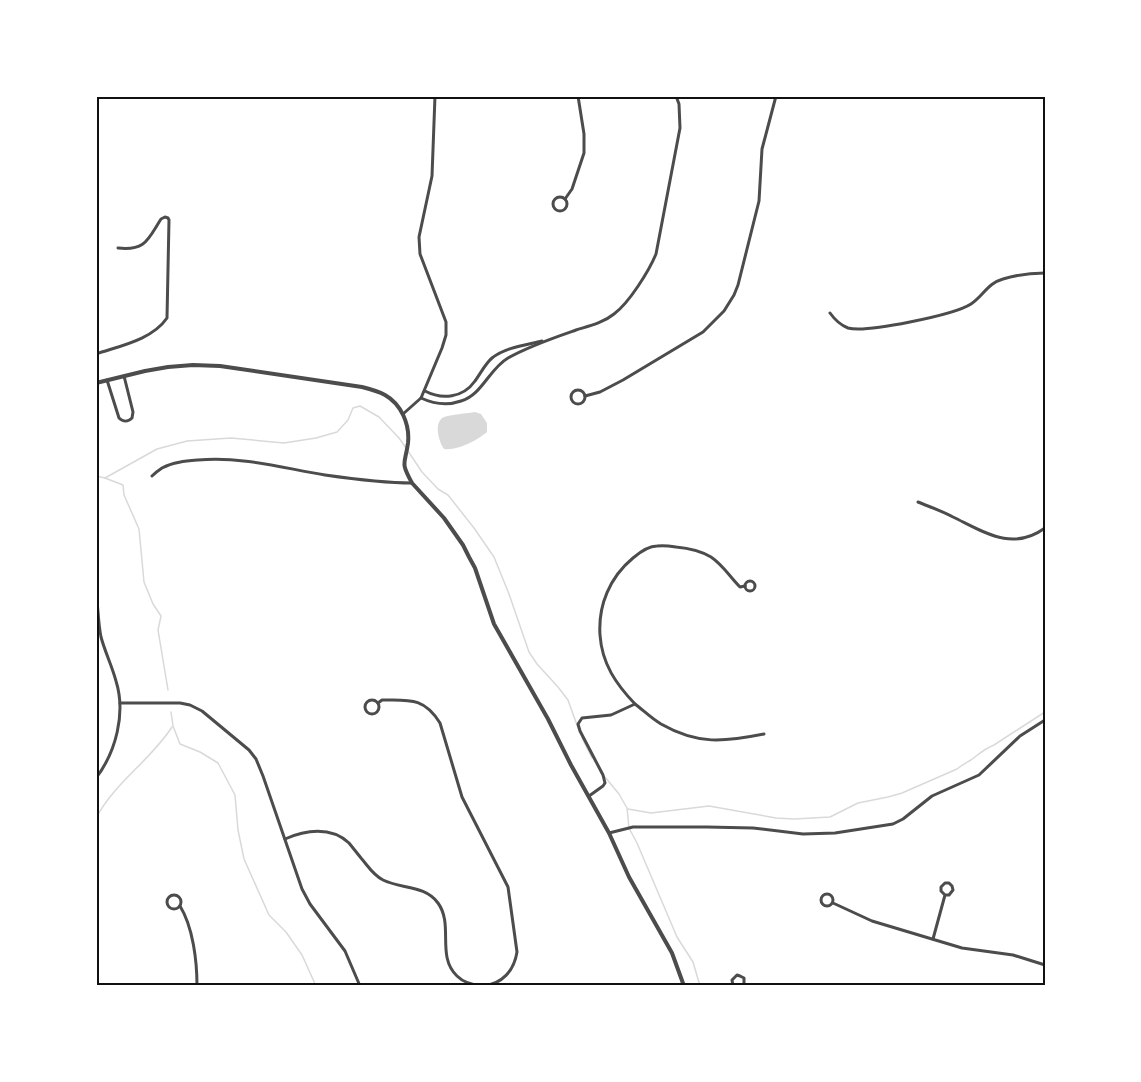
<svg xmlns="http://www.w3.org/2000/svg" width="1141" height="1082" viewBox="0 0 1141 1082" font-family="'Open Sans',sans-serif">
<rect width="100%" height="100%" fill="#fff"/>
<!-- water -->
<path fill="#d9d9d9" d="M475 412 481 414 487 423V432C478 440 457 451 444 449 439 442 433 422 444 417 449 415 469 413 475 412Z"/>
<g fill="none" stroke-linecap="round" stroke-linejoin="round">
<!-- stream -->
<g stroke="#d9d9d9" stroke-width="1.5">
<path d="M408 451 422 472 438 489 448 495 474 528 494 557 509 594 529 652 537 664 558 687 568 700 578 728"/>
<path d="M96 476 105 478 123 485 124 495 139 529 144 582 153 604 161 616 158 630 168 690"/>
<path d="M105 478 157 449 187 441 231 438 284 443 316 438 337 432 348 420 353 408 360 406 379 417 399 438 406 448"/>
<path d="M171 712 173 726 180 744 200 752 218 763 235 795 238 830 244 859 269 915 286 932 302 955 316 986"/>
<path d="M582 738 592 758"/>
<path d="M605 777 619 794 627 808 629 828 637 843 677 937 693 962 700 986"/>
<path d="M628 809 651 813 709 806 776 818 794 819 830 817 858 803 888 797 902 793 957 769C962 765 966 763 971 760 979 754 984 749 994 745L1045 712"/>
<path d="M96 818C115 782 150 761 172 727"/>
</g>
<!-- minor -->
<g stroke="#4c4c4c" stroke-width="3">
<circle cx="560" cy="204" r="7"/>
<path d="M565 199 572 189 584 153V134L578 96"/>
<path d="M830 313C835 320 840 325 848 328 866 333 954 315 971 304 983 296 988 283 1003 279 1016 275 1032 273 1045 273"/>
<path d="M96 354C119 346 152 340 167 318L169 220 168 218 165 217 161 219C148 239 146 251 118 248"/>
<path d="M107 380 119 418C123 422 128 422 132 418L133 412 124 376"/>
<circle cx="578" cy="397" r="7"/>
<path d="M425 391C442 400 463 398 475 381 481 373 485 364 492 358 506 347 526 345 542 341"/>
<path d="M585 396 600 392 623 380 703 332 724 311 734 295 738 285 759 201 762 149 776 96"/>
<path d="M421 398C434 404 447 406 461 401 482 395 489 369 508 358 529 346 553 338 576 330 589 326 603 323 614 314 629 303 649 271 656 254L680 128 679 104 676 96"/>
<path d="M403 414 421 398 442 348 446 335V322L420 254 419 237 432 176 435 96"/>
<path d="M152 476C155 473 159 470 162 468 173 462 186 461 198 460 242 456 282 468 325 475 353 479 383 483 412 483"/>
<path d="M918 502C930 507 942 511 953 517 984 532 1012 552 1045 528"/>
<circle cx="750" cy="586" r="5"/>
<path d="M96 591C98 606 98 622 101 637 105 652 112 666 116 681 126 713 116 752 96 778"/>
<circle cx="372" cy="707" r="7"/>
<path d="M120 703H180L190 705 202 711 249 750 256 759 263 776 302 889 310 904 345 951 360 986"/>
<path d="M378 703 382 700C409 700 424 697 440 723L462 797 508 887 517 952C514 971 502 984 483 986"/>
<path d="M635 704C643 710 651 718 661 724 698 745 724 742 764 734"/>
<path d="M589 796 603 786 605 783 603 775 580 731 578 724 582 718 611 715 635 704C616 684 602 664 600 635 598 605 610 577 633 558 640 552 648 546 657 546 663 545 670 546 676 547 687 548 701 551 711 557 723 565 730 577 740 587L745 586"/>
<path d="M609 833 633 827H707L753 828 803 834 835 833 893 824 903 819 932 796 979 775 1020 736 1045 720"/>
<path d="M285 839C305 830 331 826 349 843 353 848 357 853 361 858 368 866 373 875 383 880 401 889 425 885 438 903 454 925 436 956 457 976 464 983 472 985 482 986"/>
<circle cx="827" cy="900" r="6"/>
<circle cx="174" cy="902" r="7"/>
<path d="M833 903 872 921 962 948 1013 955 1045 965"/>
<path d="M180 906C193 927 197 961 197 986"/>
<path d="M933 939 945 895H949L953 890 952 886 949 883H945L941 887V891L945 895"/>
<path d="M733 986 732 980 737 975 740 976 744 978V983L743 986"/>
</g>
<!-- tertiary -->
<path stroke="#4c4c4c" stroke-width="4" d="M96 383 145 371 168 367 193 365 220 366 362 387C370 389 378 391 385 395 401 404 410 424 408 443 405 465 400 461 412 483L444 518 463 545 469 557 475 568 494 624 548 719 571 765 609 833 629 877 672 953 684 986"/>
</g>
<!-- border -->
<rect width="1141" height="1082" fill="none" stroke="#ffffff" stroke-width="195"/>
<rect x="98" y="98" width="946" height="886" fill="none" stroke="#111" stroke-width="2"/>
</svg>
